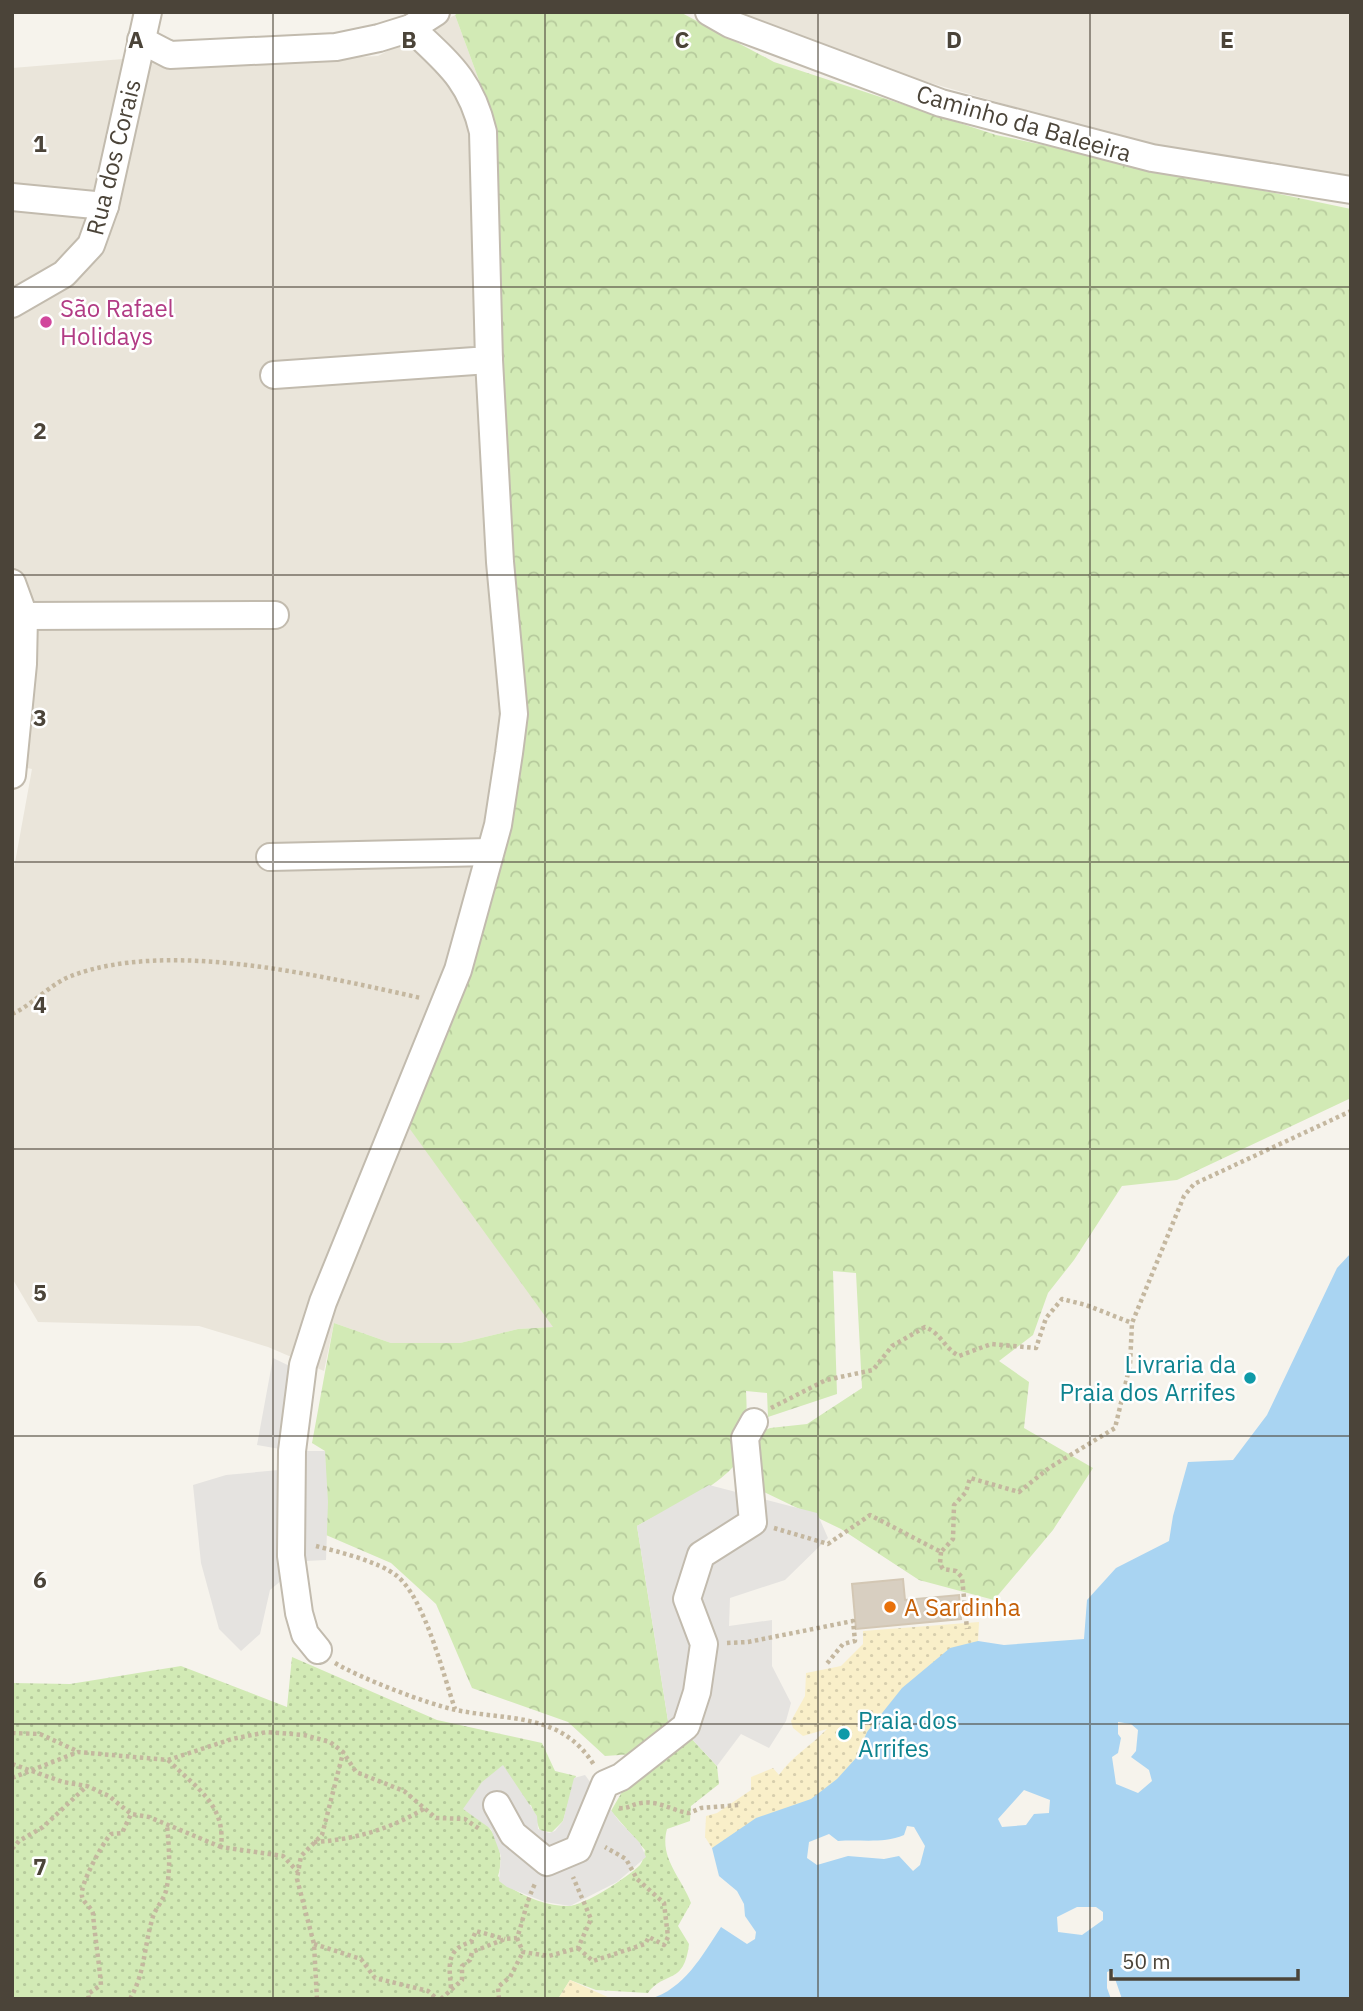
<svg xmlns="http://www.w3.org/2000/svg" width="1363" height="2011" viewBox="0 0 1363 2011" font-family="'IBM Plex Sans',sans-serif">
<defs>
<pattern id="grass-dots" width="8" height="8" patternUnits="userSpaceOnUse" patternTransform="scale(1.75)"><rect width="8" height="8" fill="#d2eab5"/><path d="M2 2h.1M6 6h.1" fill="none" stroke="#b6ca9c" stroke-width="1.8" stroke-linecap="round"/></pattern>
<pattern id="forest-crowns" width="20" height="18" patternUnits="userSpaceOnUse" patternTransform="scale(1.75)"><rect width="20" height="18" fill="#d2eab5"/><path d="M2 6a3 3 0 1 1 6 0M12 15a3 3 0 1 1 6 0" fill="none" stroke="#b6ca9c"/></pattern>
<pattern id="sand-dots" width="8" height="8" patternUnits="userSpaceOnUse" patternTransform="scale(1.75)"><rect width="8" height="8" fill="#f9efc9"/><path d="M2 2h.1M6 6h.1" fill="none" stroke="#d7cead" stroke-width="1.8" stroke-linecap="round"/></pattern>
</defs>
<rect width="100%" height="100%" fill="#f6f3ec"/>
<!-- residential -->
<g fill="#eae5da">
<path d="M725 12H1351V178L1126 139 815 50Z"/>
<path d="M455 15 495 124 508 560 528 713 491 902 408 1125 554 1327 518 1329 460 1343H391L334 1323 324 1371 268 1347 199 1326 38 1322 12 1278V879L32 769 12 765V68L123 59 205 65 378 56Z"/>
</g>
<!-- grass -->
<path fill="url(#grass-dots)" d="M292 1657 437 1720 542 1743 555 1771 576 1776 563 1821 552 1832 540 1831 531 1805 478 1817C497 1831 505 1854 498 1876 513 1894 545 1906 568 1906 584 1906 628 1877 640 1865 643 1861 644 1855 645 1850L611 1811 630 1778 690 1737 717 1766 719 1784 691 1806 690 1821 667 1829C659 1858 681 1877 691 1903L678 1926 689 1944C684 1986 665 1970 648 1993L596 1990 570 1980 558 1999H12V1683L70 1684 181 1666 287 1707Z"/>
<!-- forest -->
<path fill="url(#forest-crowns)" d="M459 12H680L774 62 996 135 1351 209V1098L1177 1180 1122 1186 1074 1260 1048 1293 1033 1335 999 1361 1029 1382 1024 1428 1093 1468 1053 1530 994 1600 919 1580 841 1529 764 1492 752 1454 756 1434 770 1428 807 1424 862 1388 856 1273 833 1271 837 1394 768 1417 767 1393 746 1391C747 1408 748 1447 738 1461 715 1491 669 1508 637 1526L669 1727 634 1754 605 1756 568 1722 472 1688 436 1604 391 1563 326 1535 325 1451 312 1443 334 1323 391 1343H460L518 1329 553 1327 407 1125 491 902 528 713 508 560 495 124 455 15Z"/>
<!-- sand -->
<g fill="url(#sand-dots)">
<path d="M979 1622 978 1641 810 1831 740 1870 712 1848 705 1837 706 1816 717 1813 751 1790V1777L773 1768 779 1775C792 1756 811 1746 827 1729L803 1736 793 1728 791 1721 805 1696 806 1673 841 1666 863 1644V1631Z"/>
<path d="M570 1980 612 1999H558Z"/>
</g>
<!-- parking -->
<g fill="#e5e3e0">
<path d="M273 1358 302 1372 293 1451H325L328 1502 326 1560 306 1561V1577L282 1580 270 1590 260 1634 241 1651 219 1629 201 1563 193 1485 226 1475 279 1470 280 1449 257 1445Z"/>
<path d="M709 1485 817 1513 828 1538 785 1580 730 1598 729 1626 772 1620V1666L791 1703 786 1721 769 1748 741 1734 717 1766 690 1737 669 1727 637 1526Z"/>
<path d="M503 1765 537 1816 538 1829 549 1833 555 1831 563 1821 574 1778 585 1775 619 1821 640 1843 646 1857 617 1882 570 1906 545 1902 507 1887 499 1881 501 1856 491 1829 463 1809 482 1782Z"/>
</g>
<!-- water -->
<path fill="#a9d4f2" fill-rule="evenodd" d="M1351 1253V1999H1122L1112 1970 1107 1972V1988L1111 1999H650C684 1989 702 1956 721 1927L747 1944 755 1939 756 1932 745 1916 744 1904 737 1891 719 1876 712 1848 756 1818 811 1799 837 1779 856 1758 867 1732 902 1688 950 1648 978 1641 1004 1645 1084 1639 1087 1600 1116 1568 1169 1541 1173 1516 1188 1462 1233 1460 1267 1415 1337 1268ZM1118 1722 1131 1724 1138 1730 1136 1751 1131 1757 1149 1770 1152 1781 1138 1793 1116 1784 1112 1757 1118 1753 1121 1738 1118 1734ZM1024 1790 1050 1800 1049 1813 1034 1814 1026 1825 1002 1827 998 1819ZM907 1826 914 1827 925 1846 920 1865 913 1871 899 1856 884 1859 848 1856 817 1865 807 1858 809 1842 829 1834 838 1841C861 1839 882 1844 904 1835ZM1077 1907H1096L1103 1912V1920L1082 1935 1058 1932 1057 1917Z"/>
<!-- building -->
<path fill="#d8cfc1" stroke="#d3c7b4" stroke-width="2" d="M903 1579 905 1600 959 1595 961 1619 856 1629 852 1584Z"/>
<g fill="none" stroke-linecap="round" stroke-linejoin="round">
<!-- minor casing -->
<g stroke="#c2bbae" stroke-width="30">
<g id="minor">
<path d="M709 12 730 24 941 103 1152 158 1351 190"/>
<path d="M141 40 170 55 336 47 379 38 411 28 436 12"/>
<path d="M12 197 105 206"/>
<path d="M12 304 64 274 91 245 105 206 148 12"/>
<path d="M274 375 489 360 483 132C471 80 448 63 411 28"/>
<path d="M12 583 24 616 23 664 12 775"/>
<path d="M24 616 275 615"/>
<path d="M270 857 490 852"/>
<path d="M318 1650 305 1634 299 1613 291 1556 292 1451 303 1365 323 1302 458 970 498 825 509 753 514 714 500 562 489 360"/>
<path d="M497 1805 513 1834 547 1862 578 1849 605 1784 621 1777 686 1726 697 1692 704 1644 687 1599 701 1555 753 1522 745 1438 754 1422"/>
</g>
</g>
<!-- path -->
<g stroke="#c4b79f" stroke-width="4.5" stroke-dasharray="3.5 3.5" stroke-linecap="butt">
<path d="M12 1014C34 1004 50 984 71 976 168 939 322 976 421 998"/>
<path d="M771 1408 826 1380 873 1370 892 1346 925 1327C941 1333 944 1348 959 1356L991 1344 1036 1348 1046 1318 1062 1299 1086 1305 1132 1323"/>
<path d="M774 1528 828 1544 870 1515 941 1552 953 1539 954 1505 966 1492 970 1478 1019 1492 1049 1468 1115 1428 1130 1365 1132 1323 1184 1196 1194 1184 1351 1111"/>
<path d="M316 1546C339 1552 378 1561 397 1576 425 1599 443 1674 455 1709"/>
<path d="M941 1552 940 1564 943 1569 956 1571 962 1577 967 1629"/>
<path d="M727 1643 748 1642 853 1621 855 1641 843 1644 825 1666"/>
<path d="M335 1663C360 1678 427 1704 456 1710 509 1721 561 1712 594 1765"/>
<path d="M12 1733 40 1734 77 1751"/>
<path d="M168 1760C196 1788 226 1804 221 1847L283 1856 298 1872"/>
<path d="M12 1764 63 1782 87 1786 109 1796 131 1814 149 1817 221 1847"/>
<path d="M12 1778 78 1752 168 1760 232 1739 267 1732 304 1735 330 1742 343 1752 356 1772 404 1791 436 1818 465 1819 481 1830"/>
<path d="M619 1808C629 1809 632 1804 641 1803 658 1800 673 1811 689 1813L701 1808 739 1805"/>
<path d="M314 1842C353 1840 391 1829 425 1808"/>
<path d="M12 1849 19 1841 43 1827 87 1786"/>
<path d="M517 1938 523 1952 549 1956 578 1948 591 1919 573 1877"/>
<path d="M314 1944 361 1959 375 1978 428 1991 437 1999"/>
<path d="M578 1948 593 1961 645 1944 649 1937 664 1945 668 1937 664 1903 637 1879 626 1859 605 1847"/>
<path d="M451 1988C449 1965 446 1949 471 1942L476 1931 505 1939"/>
<path d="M89 1999 88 1994 101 1985C99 1961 95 1938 93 1914 92 1907 83 1903 82 1896 79 1886 103 1842 111 1834L122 1833 131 1814"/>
<path d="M130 1999C145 1973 144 1947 152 1920 154 1910 163 1901 166 1891 171 1869 169 1848 167 1825"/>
<path d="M317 1999 314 1944 297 1879 301 1856 322 1835 343 1753"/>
<path d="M441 1999 462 1980V1966L470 1960 472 1952 505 1939 517 1938C524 1918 526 1901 536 1882"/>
<path d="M499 1999 498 1987 510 1977 523 1952"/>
</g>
<!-- minor -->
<use href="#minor" stroke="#fff" stroke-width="26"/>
</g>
<!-- grid -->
<path fill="none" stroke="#4b4439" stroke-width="2" stroke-opacity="0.55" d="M273 12V1999M545 12V1999M818 12V1999M1090 12V1999M12 287H1351M12 575H1351M12 862H1351M12 1149H1351M12 1436H1351M12 1724H1351"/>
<!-- markers -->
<circle fill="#d1479c" stroke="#fff" stroke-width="2.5" cx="46" cy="322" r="7"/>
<g fill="#0f9aa8" stroke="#fff" stroke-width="2.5">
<circle cx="1250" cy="1378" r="7"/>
<circle cx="844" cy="1734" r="7"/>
</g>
<circle fill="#e8710a" stroke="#fff" stroke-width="2.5" cx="890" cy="1607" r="7"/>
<g text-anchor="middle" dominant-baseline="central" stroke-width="5" stroke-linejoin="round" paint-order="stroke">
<!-- street labels -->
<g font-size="24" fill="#4b4439" stroke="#fff">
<text transform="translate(1024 123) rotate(16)">Caminho da Baleeira</text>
<text transform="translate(113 157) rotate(-76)">Rua dos Corais</text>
</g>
<!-- hotel labels -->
<g font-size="24" fill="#b23c85" stroke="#fff" text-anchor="start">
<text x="60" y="308">São Rafael<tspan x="60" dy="28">Holidays</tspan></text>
</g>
<!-- culture labels -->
<g font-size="24" fill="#0d838f" stroke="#fff" text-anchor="end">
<text x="1236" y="1364">Livraria da<tspan x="1236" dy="28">Praia dos Arrifes</tspan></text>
<text x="858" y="1720" text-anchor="start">Praia dos<tspan x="858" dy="28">Arrifes</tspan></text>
</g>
<!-- food labels -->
<g font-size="24" fill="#c56008" stroke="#fff" text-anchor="start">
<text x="904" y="1607">A Sardinha</text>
</g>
</g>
<g font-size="23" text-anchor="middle" font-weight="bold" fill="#4b4439" stroke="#fff" stroke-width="5" stroke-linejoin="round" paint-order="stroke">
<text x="136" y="48">A</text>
<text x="409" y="48">B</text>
<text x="682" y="48">C</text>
<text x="954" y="48">D</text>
<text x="1227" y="48">E</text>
<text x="40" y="152">1</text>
<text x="40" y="439">2</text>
<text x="40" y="726">3</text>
<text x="40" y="1013">4</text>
<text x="40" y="1301">5</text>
<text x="40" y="1588">6</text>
<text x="40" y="1875">7</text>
</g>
<!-- border -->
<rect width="1363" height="2011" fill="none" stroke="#4b4439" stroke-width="28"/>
<!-- scale -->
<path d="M1111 1969v10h187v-10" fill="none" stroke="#4b4439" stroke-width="3.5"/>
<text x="1122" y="1969" font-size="21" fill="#4b4439" stroke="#ffffff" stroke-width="5" paint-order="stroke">50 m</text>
</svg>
